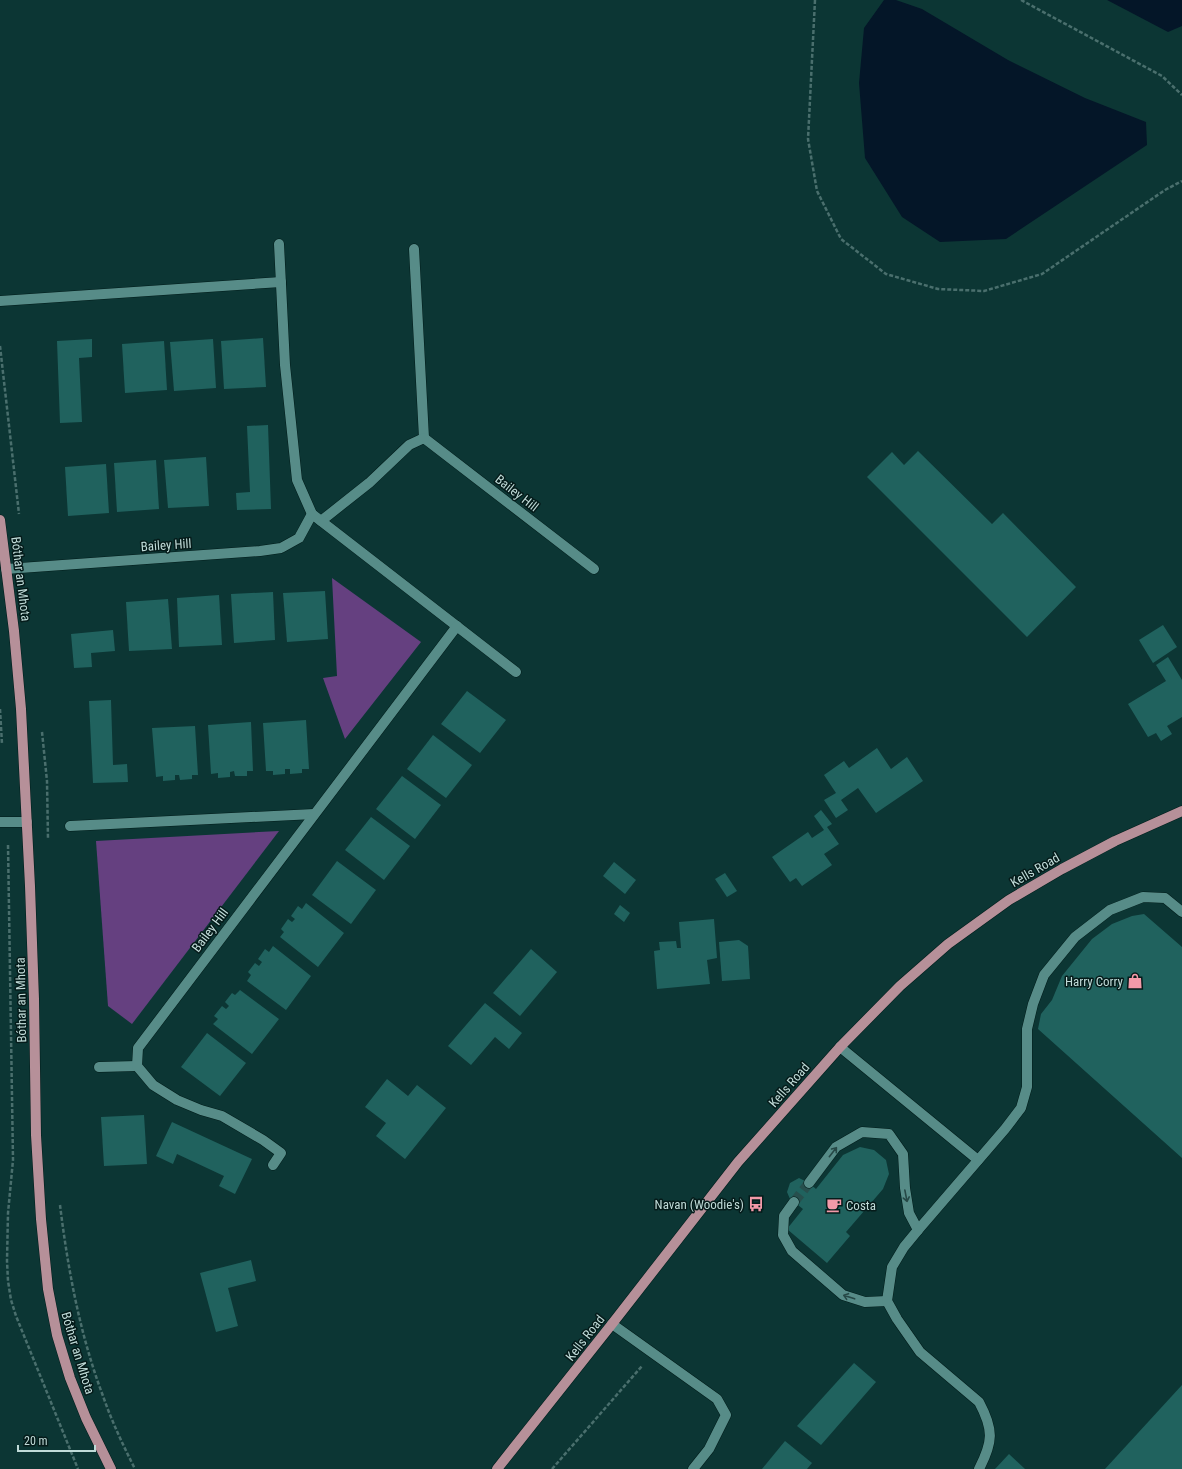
<svg xmlns="http://www.w3.org/2000/svg" width="1182" height="1469" viewBox="0 0 1182 1469" font-family="'Roboto Condensed',sans-serif">
<rect width="100%" height="100%" fill="#0c3634"/>
<!-- green -->
<g fill="#654080">
<path d="M332 578 421 642 345 739 323 678 337 676Z"/>
<path d="M279 831 132 1024 108 1006 96 841Z"/>
</g>
<!-- water -->
<g fill="#041628">
<path d="M884 0H896L922 9 1008 60 1085 98 1146 122 1147 145 1006 239 940 242 902 217 865 158 859 83 864 28Z"/>
<path d="M1107 0H1182V26L1168 32Z"/>
</g>
<!-- building -->
<g fill="#20625e">
<path d="M263 338 266 387 224 389 221 341Z"/>
<path d="M92 339V357L79 358 82 422 60 423 57 341Z"/>
<path d="M213 339 216 388 174 391 170 342Z"/>
<path d="M164 341 167 390 125 393 122 344Z"/>
<path d="M268 425 271 509 237 510 236 493 250 492 247 426Z"/>
<path d="M918 451 992 524 1003 513 1076 587 1027 637 867 477 892 452 904 465Z"/>
<path d="M206 457 209 506 168 508 164 460Z"/>
<path d="M156 460 159 509 117 512 114 463Z"/>
<path d="M106 464 109 513 68 516 65 467Z"/>
<path d="M325 591 328 639 287 642 283 593Z"/>
<path d="M273 592 275 640 234 643 231 594Z"/>
<path d="M219 595 222 645 179 647 177 598Z"/>
<path d="M168 599 172 649 129 651 126 602Z"/>
<path d="M1163 625 1177 647 1153 663 1139 640Z"/>
<path d="M113 630 115 651 91 653 92 667 74 668 71 634Z"/>
<path d="M1168 657 1182 680V717L1167 726 1172 734 1161 741 1156 733 1148 737 1128 704 1166 681 1156 665Z"/>
<path d="M467 691 506 720 480 753 441 724Z"/>
<path d="M111 700 113 765 127 764 128 782 93 783 89 701Z"/>
<path d="M306 720 309 769H302V773L290 774V769H285V774L273 775V771H266L263 723Z"/>
<path d="M251 722 253 771H247V776H235L234 771 230 772V777L218 778V773L211 774 208 725Z"/>
<path d="M195 726 198 775H192V779L180 780 179 775H175V780L163 781V776L156 777 152 728Z"/>
<path d="M433 735 472 765 446 798 407 769Z"/>
<path d="M877 748 891 769 907 757 923 781 876 813 858 788 841 800 848 810 836 818 824 800 836 793 824 775 844 761 849 768Z"/>
<path d="M402 776 441 805 415 839 376 809Z"/>
<path d="M821 810 832 824 827 827 839 844 824 854 832 865 802 886 796 878 790 882 772 857 808 832 812 838 824 830 814 816Z"/>
<path d="M371 817 410 846 384 880 345 850Z"/>
<path d="M337 861 376 890 351 924 312 895Z"/>
<path d="M614 862 636 880 625 894 603 876Z"/>
<path d="M725 873 737 891 727 897 715 879Z"/>
<path d="M306 903 344 933 318 967 280 937 284 932 281 929 288 919 292 922 295 919 291 916 298 906 302 909Z"/>
<path d="M620 905 630 913 624 922 614 914Z"/>
<path d="M1144 914 1182 947V1158L1038 1029 1041 1014 1052 1000 1062 976 1092 939 1112 924 1132 916Z"/>
<path d="M714 919 717 958 707 960 710 984 657 989 654 951 660 950 659 942 676 941 677 948H681L679 922Z"/>
<path d="M739 940 748 946 750 979 722 981 719 942Z"/>
<path d="M273 946 311 976 286 1010 247 981 251 975 248 972 255 963 259 966 262 962 258 959 265 949 269 952Z"/>
<path d="M531 949 557 972 520 1016 493 993Z"/>
<path d="M240 990 279 1019 252 1054 213 1024 218 1019 214 1016 222 1006 226 1009 229 1006 225 1002 232 993 235 995Z"/>
<path d="M485 1003 522 1033 509 1049 495 1037 471 1065 448 1046Z"/>
<path d="M207 1033 246 1063 220 1096 181 1067Z"/>
<path d="M387 1079 408 1096 417 1085 446 1108 405 1159 376 1136 386 1123 365 1107Z"/>
<path d="M144 1115 147 1164 104 1166 101 1117Z"/>
<path d="M172 1122 252 1159 235 1194 219 1186 224 1176 177 1154 173 1164 156 1156Z"/>
<path d="M860 1147 874 1150 886 1160 889 1174 883 1189 846 1232 850 1236 827 1263 787 1229 803 1209 790 1199 787 1192 790 1183 799 1178 809 1183 816 1189 843 1155Z"/>
<path d="M251 1260 256 1281 228 1288 238 1326 216 1332 200 1273Z"/>
<path d="M854 1363 876 1382 821 1445 797 1426Z"/>
<path d="M1182 1385V1469H1105Z"/>
<path d="M785 1441 812 1463 807 1469H762Z"/>
<path d="M1009 1454 1025 1469H995Z"/>
</g>
<g fill="none" stroke-linecap="round" stroke-linejoin="round">
<!-- minor-tunnel -->
<path stroke="#274f4d" stroke-width="10" stroke-dasharray="10 5" stroke-linecap="butt" d="M794 1202 809 1183"/>
<!-- minor casing -->
<g stroke="#011c1a" stroke-width="11">
<g id="minor">
<path d="M279 244 285 365 297 480 312 514"/>
<path d="M414 249 424 438"/>
<path d="M0 301 281 282"/>
<path d="M321 521 369 483 409 445 424 438 594 569"/>
<path d="M6 569 260 551 281 548 299 538 312 514 516 672"/>
<path d="M0 822H27"/>
<path d="M70 826 314 814"/>
<path d="M840 1047 978 1160"/>
<path d="M99 1067 137 1066"/>
<path d="M273 1165 281 1153 263 1140 222 1116 201 1110 177 1100 153 1085 137 1066 138 1048 457 626"/>
<path d="M809 1183 836 1147 862 1132 889 1134 903 1154 905 1188 909 1213 918 1230"/>
<path d="M794 1202 784 1216 783 1235 792 1251 843 1295 865 1302 887 1301"/>
<path d="M612 1324 717 1399 726 1415 709 1449 693 1469"/>
<path d="M979 1469C993 1442 994 1430 979 1402L920 1352 897 1319 887 1301 892 1267 904 1247 918 1230 1005 1129 1021 1108 1027 1087V1029L1033 1004 1044 975 1075 937 1110 910 1143 897 1165 898 1182 912"/>
</g>
</g>
<!-- major casing -->
<g stroke="#011c1a" stroke-width="11">
<g id="major">
<path d="M0 520 14 631 21 709 30 886 34 999 36 1135 41 1219 48 1289 57 1335 70 1378 86 1418 111 1469"/>
<path d="M497 1469 612 1324 738 1162 840 1047 900 986 948 944 1009 900 1062 869 1115 841 1182 811"/>
</g>
</g>
<!-- path -->
<g stroke="#4a6f6d" stroke-width="2.5" stroke-dasharray="4 2" stroke-linecap="butt">
<path d="M815 0 808 139 817 191 841 239 886 274 938 289 984 291 1042 274 1165 190 1182 181"/>
<path d="M1021 0 1162 76 1182 95"/>
<path d="M0 346 19 514"/>
<path d="M0 709 2 744"/>
<path d="M42 732 47 781 48 839"/>
<path d="M8 845 13 1160 8 1213 7 1261 8 1281 11 1300 16 1316 78 1469"/>
<path d="M60 1205C68 1270 80 1335 103 1396 112 1422 123 1445 135 1469"/>
<path d="M552 1469 642 1366"/>
</g>
<!-- minor -->
<use href="#minor" stroke="#578c88" stroke-width="10"/>
<!-- major -->
<use href="#major" stroke="#b69099" stroke-width="10"/>
</g>
<!-- one-way arrows -->
<defs><path id="oneway-shaft" d="M-6 0H5M1.5-3L5.5 0L1.5 3" fill="none" stroke-width="1.6" stroke-linecap="round" stroke-linejoin="round"/></defs>
<g stroke="#264846">
<use href="#oneway-shaft" transform="translate(833 1152) rotate(-52)"/>
<use href="#oneway-shaft" transform="translate(906 1196) rotate(79)"/>
<use href="#oneway-shaft" transform="translate(849 1297) rotate(-162)"/>
</g>
<!-- icons -->
<defs>
<g id="shop-bare" transform="scale(1.2)"><path d="M-5-2.5h2.3a2.7 3.5 0 0 1 5.4 0H5L5.5 6h-11ZM-1.5-2.5h3a1.5 2.3 0 0 0-3 0Z" fill="#f39aa9" stroke="#051b1a" stroke-width="2.5" paint-order="stroke"/></g>
<g id="bus-bare" transform="scale(1.2)"><path d="M-5-6H5V4H4V6H2V4H-2V6H-4V4H-5ZM-3.5-4V0h7V-4ZM-3.5 1.2v1.5H-2V1.2ZM2 1.2v1.5H3.5V1.2Z" fill="#f39aa9" stroke="#051b1a" stroke-width="2.5" paint-order="stroke"/></g>
<g id="cafe-bare" transform="scale(1.2)"><path d="M-5.5-4.5H6V0H3Q3 3.5 0 3.5H-2.5Q-5.5 3.5-5.5 0ZM3-3.2v2h1.7v-2ZM-6 4.5H4V6H-6Z" fill="#f39aa9" stroke="#051b1a" stroke-width="2.5" paint-order="stroke"/></g>
</defs>
<g fill-rule="evenodd">
<use href="#shop-bare" x="1135" y="981"/>
<use href="#bus-bare" x="756" y="1204"/>
<use href="#cafe-bare" x="834" y="1205"/>
</g>
<g text-anchor="middle" dominant-baseline="central" stroke-width="3" stroke-linejoin="round" paint-order="stroke">
<!-- street labels -->
<g font-size="13" fill="#c0dbd8" stroke="#051b1a">
<text transform="translate(517 493) rotate(38)">Bailey Hill</text>
<text transform="translate(166 545) rotate(-4)">Bailey Hill</text>
<text transform="translate(21 579) rotate(83)">Bóthar an Mhota</text>
<text transform="translate(1035 870) rotate(-30)">Kells Road</text>
<text transform="translate(210 930) rotate(-53)">Bailey Hill</text>
<text transform="translate(21 1000) rotate(-91)">Bóthar an Mhota</text>
<text transform="translate(789 1085) rotate(-49)">Kells Road</text>
<text transform="translate(585 1338) rotate(-52)">Kells Road</text>
<text transform="translate(78 1353) rotate(73)">Bóthar an Mhota</text>
</g>
<!-- poi labels -->
<g font-size="13" fill="#c0dbd8" stroke="#051b1a" text-anchor="end">
<text x="1123" y="981">Harry Corry</text>
<text x="744" y="1204">Navan (Woodie's)</text>
<text x="846" y="1205" text-anchor="start">Costa</text>
</g>
</g>
<!-- scale -->
<path d="M18 1445v6h77v-6" fill="none" stroke="#c0dbd8" stroke-width="2"/>
<text x="24" y="1445" font-size="12" fill="#c0dbd8" stroke="#051b1a" stroke-width="3" paint-order="stroke">20 m</text>
</svg>
